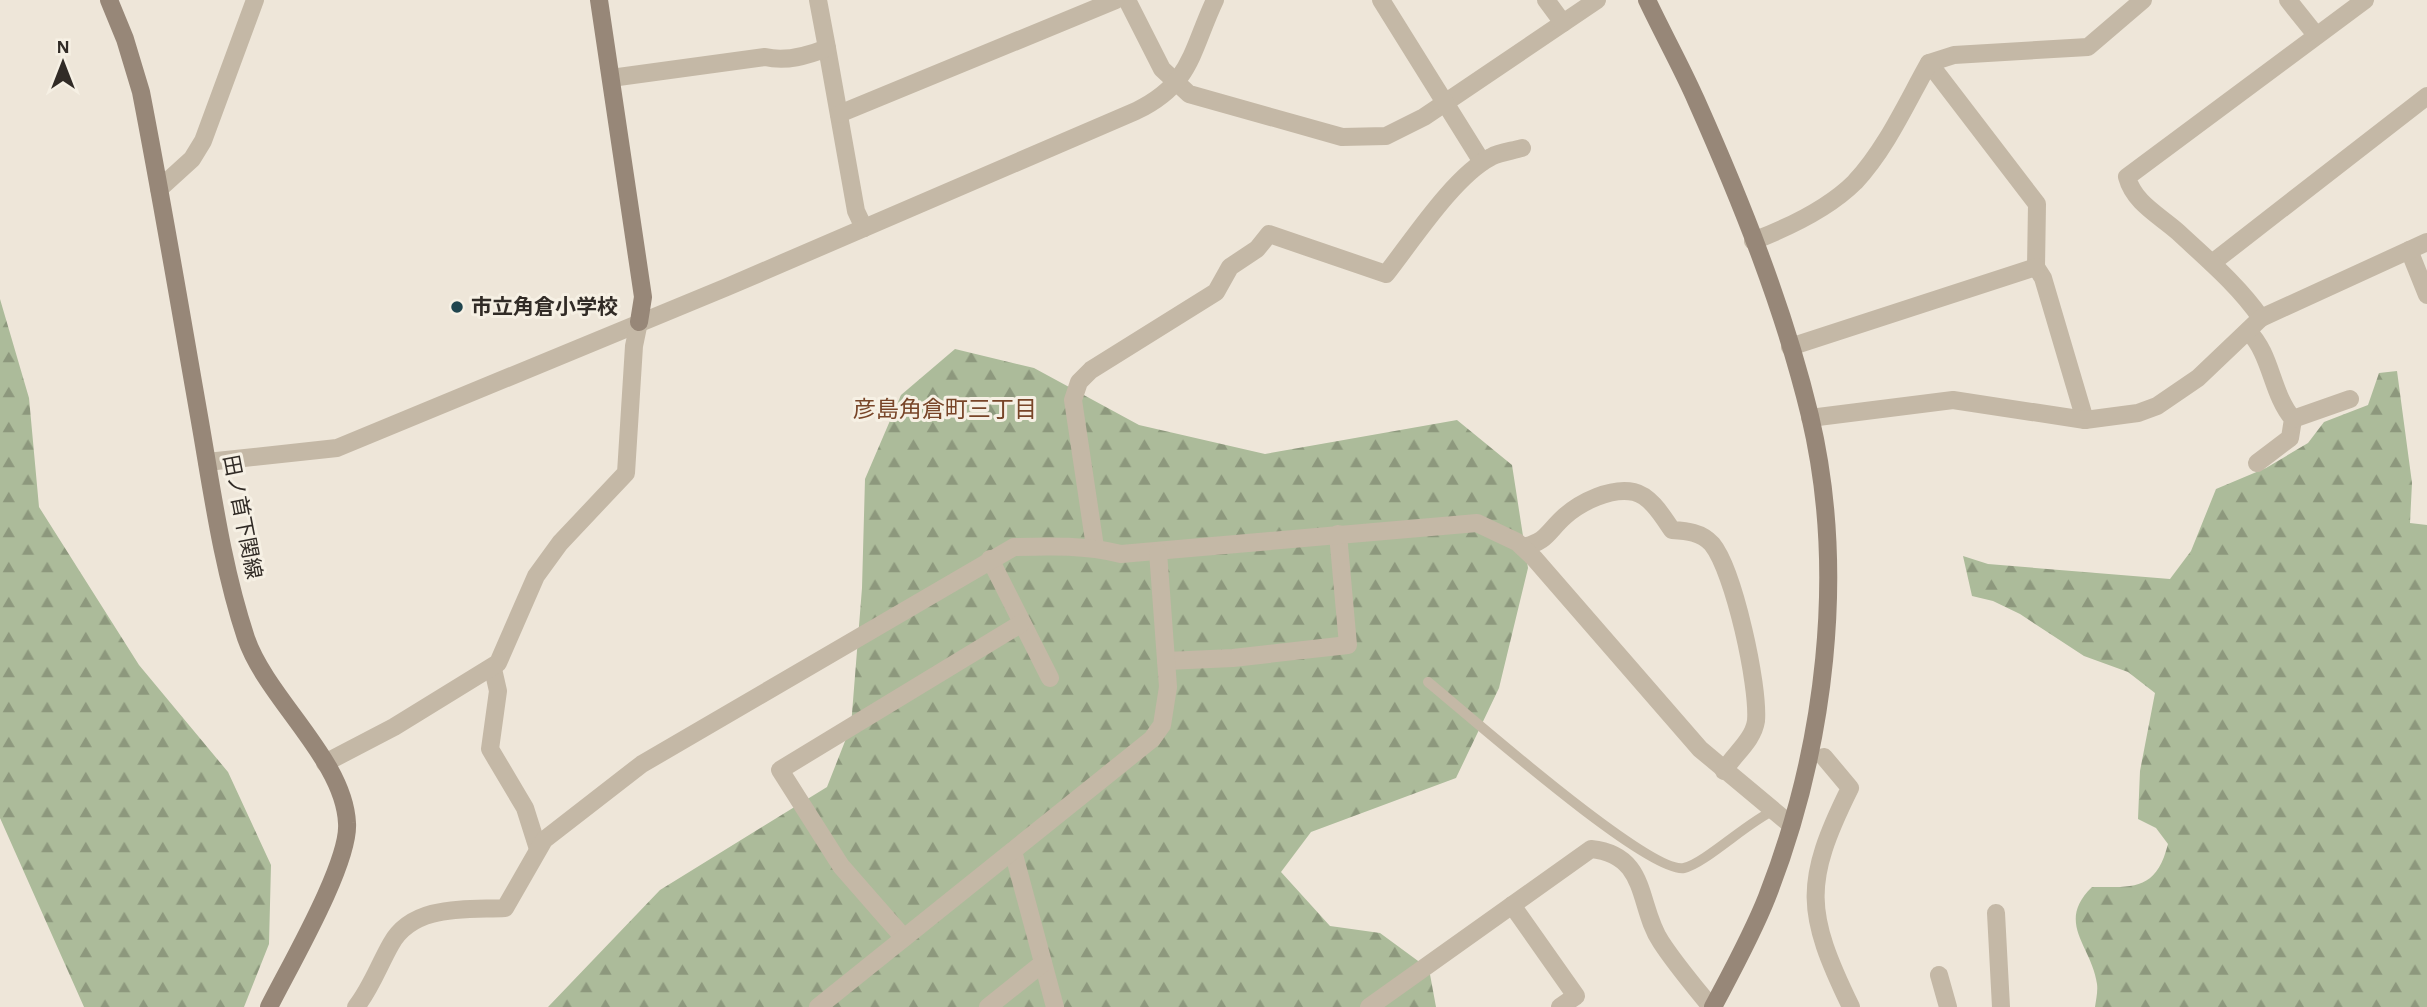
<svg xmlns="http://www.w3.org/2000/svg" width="2427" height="1007" viewBox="0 0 2427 1007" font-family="'Alegreya Sans','Noto Sans JP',sans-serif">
<defs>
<pattern id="forest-firs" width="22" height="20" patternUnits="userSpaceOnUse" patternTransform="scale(1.75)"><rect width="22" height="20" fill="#acbb9a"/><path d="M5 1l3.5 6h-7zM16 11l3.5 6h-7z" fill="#8d987d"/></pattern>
</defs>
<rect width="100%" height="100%" fill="#eee6d9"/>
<!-- forest -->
<g fill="url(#forest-firs)">
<path d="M0 299 29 398 39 507 139 665 228 772 271 865 269 944 244 1007H84L0 818Z"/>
<path d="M955 349 1034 368 1139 425 1265 454 1457 420 1512 465 1528 568 1499 688 1456 778 1311 832 1281 872 1330 926 1380 933 1429 969 1436 1007H548L660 890 827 787 851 726 862 588 865 479 901 395Z"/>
<path d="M2397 371 2412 483 2410 523 2427 525V1007H2095C2096 1000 2098 991 2097 984 2092 946 2055 923 2092 887 2134 887 2156 891 2168 844L2156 828 2138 819 2140 771 2155 693 2128 672 2084 656 2020 614 1993 601 1972 596 1963 556 1988 564 2170 579 2191 551 2216 489 2266 468 2308 443 2324 422 2368 405 2379 373Z"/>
</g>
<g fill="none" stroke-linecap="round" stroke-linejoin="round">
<!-- lane -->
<path stroke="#c4b8a6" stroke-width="10" d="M1428 682C1465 712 1649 875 1684 868 1704 864 1749 821 1773 811"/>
<!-- street -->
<g stroke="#c4b8a6" stroke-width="18">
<path d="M1127 0 1162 69 1189 94 1342 137 1386 136 1424 117 1597 0"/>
<path d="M1381 0 1482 162"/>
<path d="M1546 0 1563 23"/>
<path d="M2288 0 2316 35"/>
<path d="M827 48 856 211 864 228"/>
<path d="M1929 63 2037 204 2036 267 2043 278 2085 420"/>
<path d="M611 78 765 57C786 62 807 56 827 48L818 0"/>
<path d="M839 114 1116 0"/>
<path d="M159 189 192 159 203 141 255 0"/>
<path d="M1753 241C1787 228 1829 208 1855 182 1886 149 1907 102 1929 63L1954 55 2088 47 2143 0"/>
<path d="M2409 250 2427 295"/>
<path d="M2212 263 2427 96"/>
<path d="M2261 318C2238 285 2207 259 2178 232 2159 215 2134 203 2127 177L2365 0"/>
<path d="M2248 331C2272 355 2271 393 2293 419L2290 438 2257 463"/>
<path d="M1790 347 2036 267"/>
<path d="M1810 418 1953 400 2085 420 2138 413 2157 406 2198 378 2261 318 2427 242"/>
<path d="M2293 419 2350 399"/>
<path d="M207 462 337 448 727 287 1136 111C1192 84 1191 51 1215 0"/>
<path d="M1095 547 1073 400 1079 382 1091 370 1216 292 1230 267 1257 249 1269 234 1386 274C1412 241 1454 176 1491 157 1500 152 1512 151 1522 148"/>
<path d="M1523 547C1548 541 1547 532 1565 516 1581 502 1611 487 1634 492 1651 496 1663 517 1672 530 1687 531 1701 532 1712 544 1734 571 1759 686 1756 721 1753 741 1733 755 1724 771"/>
<path d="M990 559 1050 678"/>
<path d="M1166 661 1233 658 1348 645 1338 534"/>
<path d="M493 669 498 691 490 749 525 808 538 849"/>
<path d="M1824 757 1850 788C1803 883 1805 912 1851 1007"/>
<path d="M325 763 394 727 498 663 536 576 560 543 626 473 634 346 639 322"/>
<path d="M1013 851 1055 1007"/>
<path d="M1512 905 1576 996 1560 1007"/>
<path d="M1996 913 2001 1007"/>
<path d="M904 938 841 866 780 770 1022 623"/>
<path d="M1939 975 1948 1007"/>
<path d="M356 1007C371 988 379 965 391 944 413 904 466 910 505 908L544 840 642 764 1014 547C1051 546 1085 545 1121 554L1477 523 1517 542 1534 558 1700 749 1791 825"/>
<path d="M818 1007 1152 739 1162 725 1168 687 1158 552"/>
<path d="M988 1007 1043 963"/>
<path d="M1369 1007 1591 849C1649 855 1637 906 1661 942 1676 965 1694 986 1711 1007"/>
</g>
<!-- secondary -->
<g stroke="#978778" stroke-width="18">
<path d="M109 0 125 39 141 92C162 200 180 308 199 416 212 490 222 566 246 638 267 699 344 759 347 823 350 863 289 967 269 1007"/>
<path d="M599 0 643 297 639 322"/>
<path d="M1647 0C1663 34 1681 66 1696 100 1741 201 1784 308 1810 416 1847 572 1825 749 1767 897 1752 935 1732 971 1713 1007"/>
</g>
</g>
<!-- markers -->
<circle fill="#20454e" stroke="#f6f0e4" stroke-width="2.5" cx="457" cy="307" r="7"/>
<g text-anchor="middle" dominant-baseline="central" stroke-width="6" stroke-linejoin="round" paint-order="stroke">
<!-- poi labels -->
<g font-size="21" font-weight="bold" fill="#312b26" stroke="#f6f0e4" text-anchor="start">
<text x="471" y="307">市立角倉小学校</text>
</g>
<!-- street labels -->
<g font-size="21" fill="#312b26" stroke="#f6f0e4">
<text transform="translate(242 517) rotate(79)">田ノ首下関線</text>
</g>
<!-- neighbourhood labels -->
<g font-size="23" fill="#784528" stroke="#f6f0e4">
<text x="945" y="410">彦島角倉町三丁目</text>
</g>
</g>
<!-- north arrow -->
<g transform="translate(63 63)" stroke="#f6f0e4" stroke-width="5" paint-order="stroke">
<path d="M0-5L12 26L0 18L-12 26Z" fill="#312b26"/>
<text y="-10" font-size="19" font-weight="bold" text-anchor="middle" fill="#312b26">N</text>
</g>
</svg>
